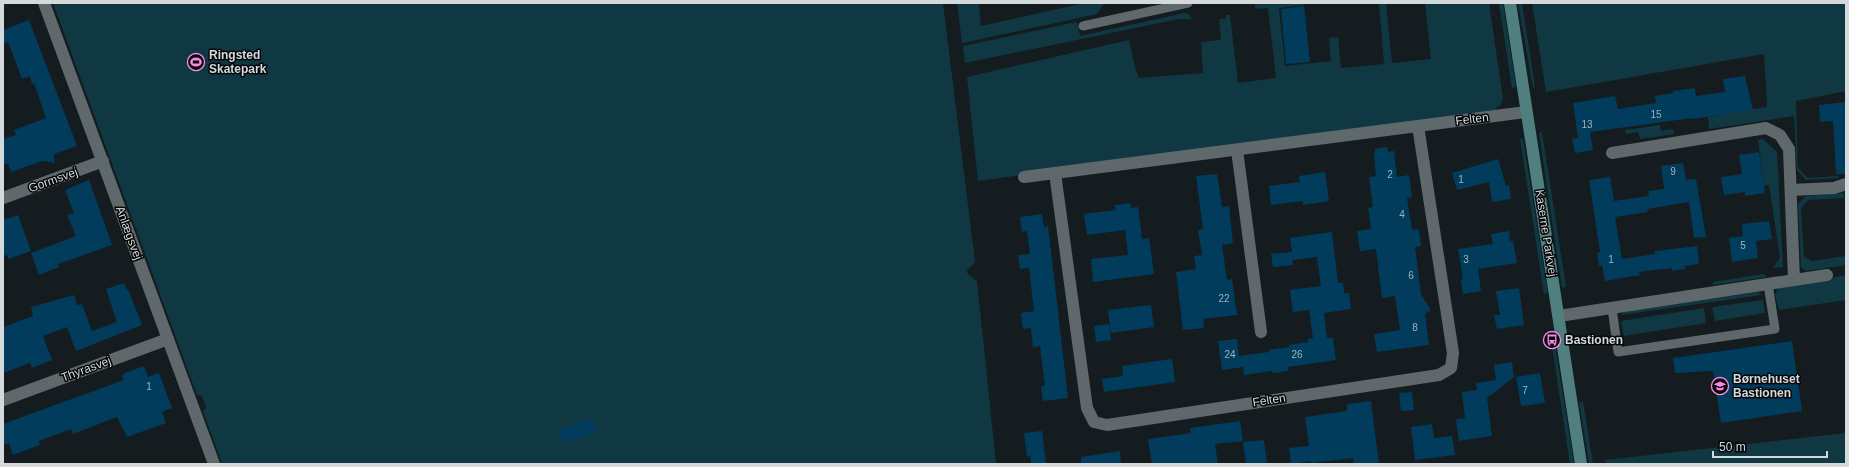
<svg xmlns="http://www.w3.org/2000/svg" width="1849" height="467" viewBox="0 0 1849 467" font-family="Helvetica,sans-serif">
<rect width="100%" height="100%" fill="#141c1f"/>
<!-- green -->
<g fill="#103843">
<path d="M53 3H943L975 262 967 270V273L977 281 996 464H222L203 411 206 407 202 396 197 395Z"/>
<path d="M957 3H979L981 26 1085 3H1104L1097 14 962 43Z"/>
<path d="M1255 3H1304V5L1279 8 1285 66 1331 61 1329 38 1338 37 1341 68 1384 64 1379 3H1386L1392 63 1431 59 1425 3H1489L1503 99 1500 106 1496 107 1497 110 978 181 967 77 1129 40 1135 68 1139 78 1203 73 1201 42 1221 40 1219 19H1226V15H1230L1238 83 1276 78 1268 8 1255 9Z"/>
<path d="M1499 3H1503L1516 87 1512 88Z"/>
<path d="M1518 3H1522L1535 87 1533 88Z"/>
<path d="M1532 3H1846V91L1796 101 1798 168 1808 178 1838 176 1839 178 1806 180 1797 170 1794 116 1709 129 1708 117 1767 107 1764 54 1546 92Z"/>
<path d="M1184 13 1189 14 1192 19H1179L965 63 963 46 1077 22 1080 36Z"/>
<path d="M1660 125 1661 131 1673 129 1674 134 1640 139 1638 132 1626 134 1625 130Z"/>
<path d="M1542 132 1566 287 1562 288 1539 133Z"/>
<path d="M1520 139H1523L1524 145 1548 293 1544 294Z"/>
<path d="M1763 139 1777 152 1783 267 1773 268 1780 258 1769 185 1764 186 1758 140Z"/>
<path d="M1843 193 1845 198 1808 200 1801 209 1804 257 1812 261 1846 256V265L1806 271 1801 267 1798 204 1806 196Z"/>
<path d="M1763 274 1766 275V277L1713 285V282Z"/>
<path d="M1846 275V300L1779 310 1775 295 1778 288Z"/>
<path d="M1758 292 1761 295 1621 315 1624 312Z"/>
<path d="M1763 300 1765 313 1715 321 1712 307Z"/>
<path d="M1704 308 1706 323 1624 336 1621 321Z"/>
<path d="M1551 339H1554L1574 464H1570Z"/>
<path d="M1579 402H1583L1593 464H1589Z"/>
<path d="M1846 433V464H1606L1605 460Z"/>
</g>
<!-- building -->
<g fill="#013c5d">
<path d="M1304 6 1310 62 1286 64 1281 9Z"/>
<path d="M29 20 77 146 54 154 55 163 42 161 11 172 8 163 3 165V139L16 135 14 130 46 118 34 83 32 84 30 76 22 79 8 42 3 44V30Z"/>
<path d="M1745 76 1753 110 1692 119V118L1590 132 1593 150 1575 153 1572 139 1578 138 1573 103 1615 96 1618 109 1656 103 1655 96 1673 93V91L1695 88 1696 96 1725 92 1723 79Z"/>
<path d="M1846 102V174H1836L1833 121 1820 122 1819 105Z"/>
<path d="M1387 147 1388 152 1394 151 1397 177 1409 175 1412 197 1407 198 1412 230 1419 229 1421 246 1415 247 1421 295 1431 310 1425 314 1429 345 1377 352 1374 334 1400 330 1395 296 1382 298 1376 249 1360 251 1357 231 1371 229 1368 208 1373 207 1369 177 1376 176 1374 154H1375V149Z"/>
<path d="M1759 152 1765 193 1745 196V192L1724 195 1721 177 1742 174 1739 155Z"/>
<path d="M1498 159 1506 186 1509 185 1511 199 1492 202 1489 182 1457 190 1452 173Z"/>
<path d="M1683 163 1686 180 1696 179 1706 237 1694 238 1689 202 1647 209 1648 212 1615 217 1622 259 1655 254V251L1697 246 1699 264 1685 266V269L1672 271V268L1639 272 1640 275 1605 281 1602 265 1599 266 1597 253 1600 252 1589 180 1610 177 1614 201 1649 196 1648 191 1664 189 1661 166Z"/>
<path d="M1325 172 1329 201 1303 205V201L1271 205 1269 186 1300 182 1299 176Z"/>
<path d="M1217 174 1222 207 1229 206 1233 243 1222 245 1227 280 1232 279 1237 315 1203 319 1204 328 1183 330 1176 272 1196 269 1194 256 1202 255 1198 230 1203 229 1196 176Z"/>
<path d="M89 180 112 245 58 264 59 267 39 275 31 253 76 236 67 215 74 213 65 190Z"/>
<path d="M1130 203 1131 208 1138 207 1142 239 1149 238 1154 274 1093 282 1091 259 1128 255 1125 230 1087 235 1084 214 1116 210 1115 205Z"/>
<path d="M1042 214 1044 227 1048 226 1068 398 1043 401 1041 386H1045L1040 346 1033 347 1031 328 1023 329 1021 313 1034 311 1029 268 1020 269 1018 255 1030 254 1027 231 1022 232 1020 217Z"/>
<path d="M18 215 31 251 8 259 7 255 3 256V220Z"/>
<path d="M1769 221 1772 239 1756 241 1758 258 1732 262 1729 238 1743 236 1742 224Z"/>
<path d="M1509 231 1510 241H1513L1517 263 1478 269 1481 291 1463 294 1461 280 1463 279 1458 249 1493 244 1491 234Z"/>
<path d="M1332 232 1338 283H1343L1344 293H1349L1351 309 1324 313 1327 338H1333L1336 360 1288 367V371L1273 373 1272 371 1244 375 1243 367 1222 370 1218 341 1237 339 1239 356 1269 352V350L1289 347V345L1308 342V339L1313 338 1309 310 1293 312 1290 290 1321 286 1317 257 1293 260 1292 257 1293 265 1273 267 1271 254 1292 252 1290 238Z"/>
<path d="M124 283 127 290 128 289 142 325 76 351 67 327 43 336 52 360 32 368 30 363 3 373V327L33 316 31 307 74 295 77 305 82 304 92 331 117 322 106 289Z"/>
<path d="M1519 288 1524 325 1497 329 1494 315H1500L1496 291Z"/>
<path d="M1151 305 1154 327 1111 333 1108 310Z"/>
<path d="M1109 324 1111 340 1096 342 1094 326Z"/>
<path d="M1792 341 1802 411 1721 423 1713 371 1675 373 1673 358Z"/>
<path d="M1172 359 1175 382 1104 392 1102 379 1123 376 1122 366Z"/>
<path d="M1512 362 1514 377 1487 398 1492 436 1459 441 1456 419 1465 418 1462 392 1477 390 1476 383 1496 380 1494 365Z"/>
<path d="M144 366 148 377 159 373 172 408 162 412 166 423 127 437 117 417 73 434 71 429 39 441 40 445 13 455 9 443 3 445V424L124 380 122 376 125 373Z"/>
<path d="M1540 373 1545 403 1521 406 1516 377Z"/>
<path d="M1412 392 1414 410 1401 411 1399 393Z"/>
<path d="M1371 401 1379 464H1354L1353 458 1311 463V461L1291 464 1289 448 1309 446 1305 417 1347 411V404Z"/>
<path d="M591 418 596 432 563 443 558 430Z"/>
<path d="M1240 421 1243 441 1215 444 1218 464H1152L1148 439 1191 433 1190 428Z"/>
<path d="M1432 424 1434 438 1452 436 1455 455 1415 460 1411 427Z"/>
<path d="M1042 431 1046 464H1031L1030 456 1027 457 1024 433Z"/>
<path d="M1264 440 1267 464H1246L1243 442Z"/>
<path d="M1120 451 1121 464H1081V457Z"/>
</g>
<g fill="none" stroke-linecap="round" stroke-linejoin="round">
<!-- lane -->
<g stroke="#5f696c" stroke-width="9">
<path d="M1083 26 1188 3"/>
<path d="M1612 308 1618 352 1775 329 1768 284"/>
</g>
<!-- street -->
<g stroke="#5f696c" stroke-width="12">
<path d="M44 3 214 464"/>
<path d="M1237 150 1261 332"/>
<path d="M1612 153 1766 128 1780 135 1789 149 1794 280"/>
<path d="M1055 173 1087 408 1094 422 1107 425 1439 375 1451 368 1453 353 1418 126"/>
<path d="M1024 177 1526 112"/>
<path d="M1791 190 1834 188 1846 184"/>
<path d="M3 198 103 161"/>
<path d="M1559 316 1827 275"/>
<path d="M3 400 168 339"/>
</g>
<!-- secondary -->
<path stroke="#507f80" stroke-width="12" d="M1510 3 1581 464"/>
</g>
<!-- icons -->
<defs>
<g id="stadium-ring" transform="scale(0.9)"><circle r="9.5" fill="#040607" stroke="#fb87e5" stroke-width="1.5"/><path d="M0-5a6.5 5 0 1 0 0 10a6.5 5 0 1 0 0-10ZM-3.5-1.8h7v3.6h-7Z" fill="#fb87e5"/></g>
<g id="bus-ring" transform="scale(0.9)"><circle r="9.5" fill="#040607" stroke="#fb87e5" stroke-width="1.5"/><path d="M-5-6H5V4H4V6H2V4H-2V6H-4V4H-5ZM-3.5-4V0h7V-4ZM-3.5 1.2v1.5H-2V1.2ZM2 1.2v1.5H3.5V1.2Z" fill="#fb87e5"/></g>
<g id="school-ring" transform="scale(0.9)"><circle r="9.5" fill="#040607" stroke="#fb87e5" stroke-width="1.5"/><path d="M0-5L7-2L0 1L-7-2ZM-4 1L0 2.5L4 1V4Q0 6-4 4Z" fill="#fb87e5"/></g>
</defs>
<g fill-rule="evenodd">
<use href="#stadium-ring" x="196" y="62"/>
<use href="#bus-ring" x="1552" y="340"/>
<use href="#school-ring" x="1720" y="386"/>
</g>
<g text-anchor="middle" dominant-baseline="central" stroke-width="3" stroke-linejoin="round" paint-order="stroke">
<!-- number labels -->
<g font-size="10" fill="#9fb2bc">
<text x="1656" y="114">15</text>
<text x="1587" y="124">13</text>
<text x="1673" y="171">9</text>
<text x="1390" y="174">2</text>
<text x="1461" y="179">1</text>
<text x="1402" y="214">4</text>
<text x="1743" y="245">5</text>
<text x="1466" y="259">3</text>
<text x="1611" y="259">1</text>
<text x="1411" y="275">6</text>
<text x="1224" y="298">22</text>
<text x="1415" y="327">8</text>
<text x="1230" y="354">24</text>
<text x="1297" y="354">26</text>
<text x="149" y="386">1</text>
<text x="1525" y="390">7</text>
</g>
<!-- poi labels -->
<g font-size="12" font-weight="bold" fill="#d4dadc" stroke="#040607" text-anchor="start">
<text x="209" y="55">Ringsted<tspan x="209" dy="14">Skatepark</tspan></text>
<text x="1565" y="340">Bastionen</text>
<text x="1733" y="379">Børnehuset<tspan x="1733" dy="14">Bastionen</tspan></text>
</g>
<!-- street labels -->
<g font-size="12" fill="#d4dadc" stroke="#040607">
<text transform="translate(1472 119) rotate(-7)">Felten</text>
<text transform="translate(53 180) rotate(-20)">Gormsvej</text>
<text transform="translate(129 233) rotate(70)">Anlægsvej</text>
<text transform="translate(1546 233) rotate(81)">Kaserne Parkvej</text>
<text transform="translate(86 369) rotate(-20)">Thyrasvej</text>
<text transform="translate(1269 400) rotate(-9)">Felten</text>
</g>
</g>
<!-- border -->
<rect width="1849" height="467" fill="none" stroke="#d4dadc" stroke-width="8"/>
<!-- scale -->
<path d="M1713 451v6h114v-6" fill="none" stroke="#d4dadc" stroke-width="2"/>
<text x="1719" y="451" font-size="12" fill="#d4dadc" stroke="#040607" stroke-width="3" paint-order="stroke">50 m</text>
</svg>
